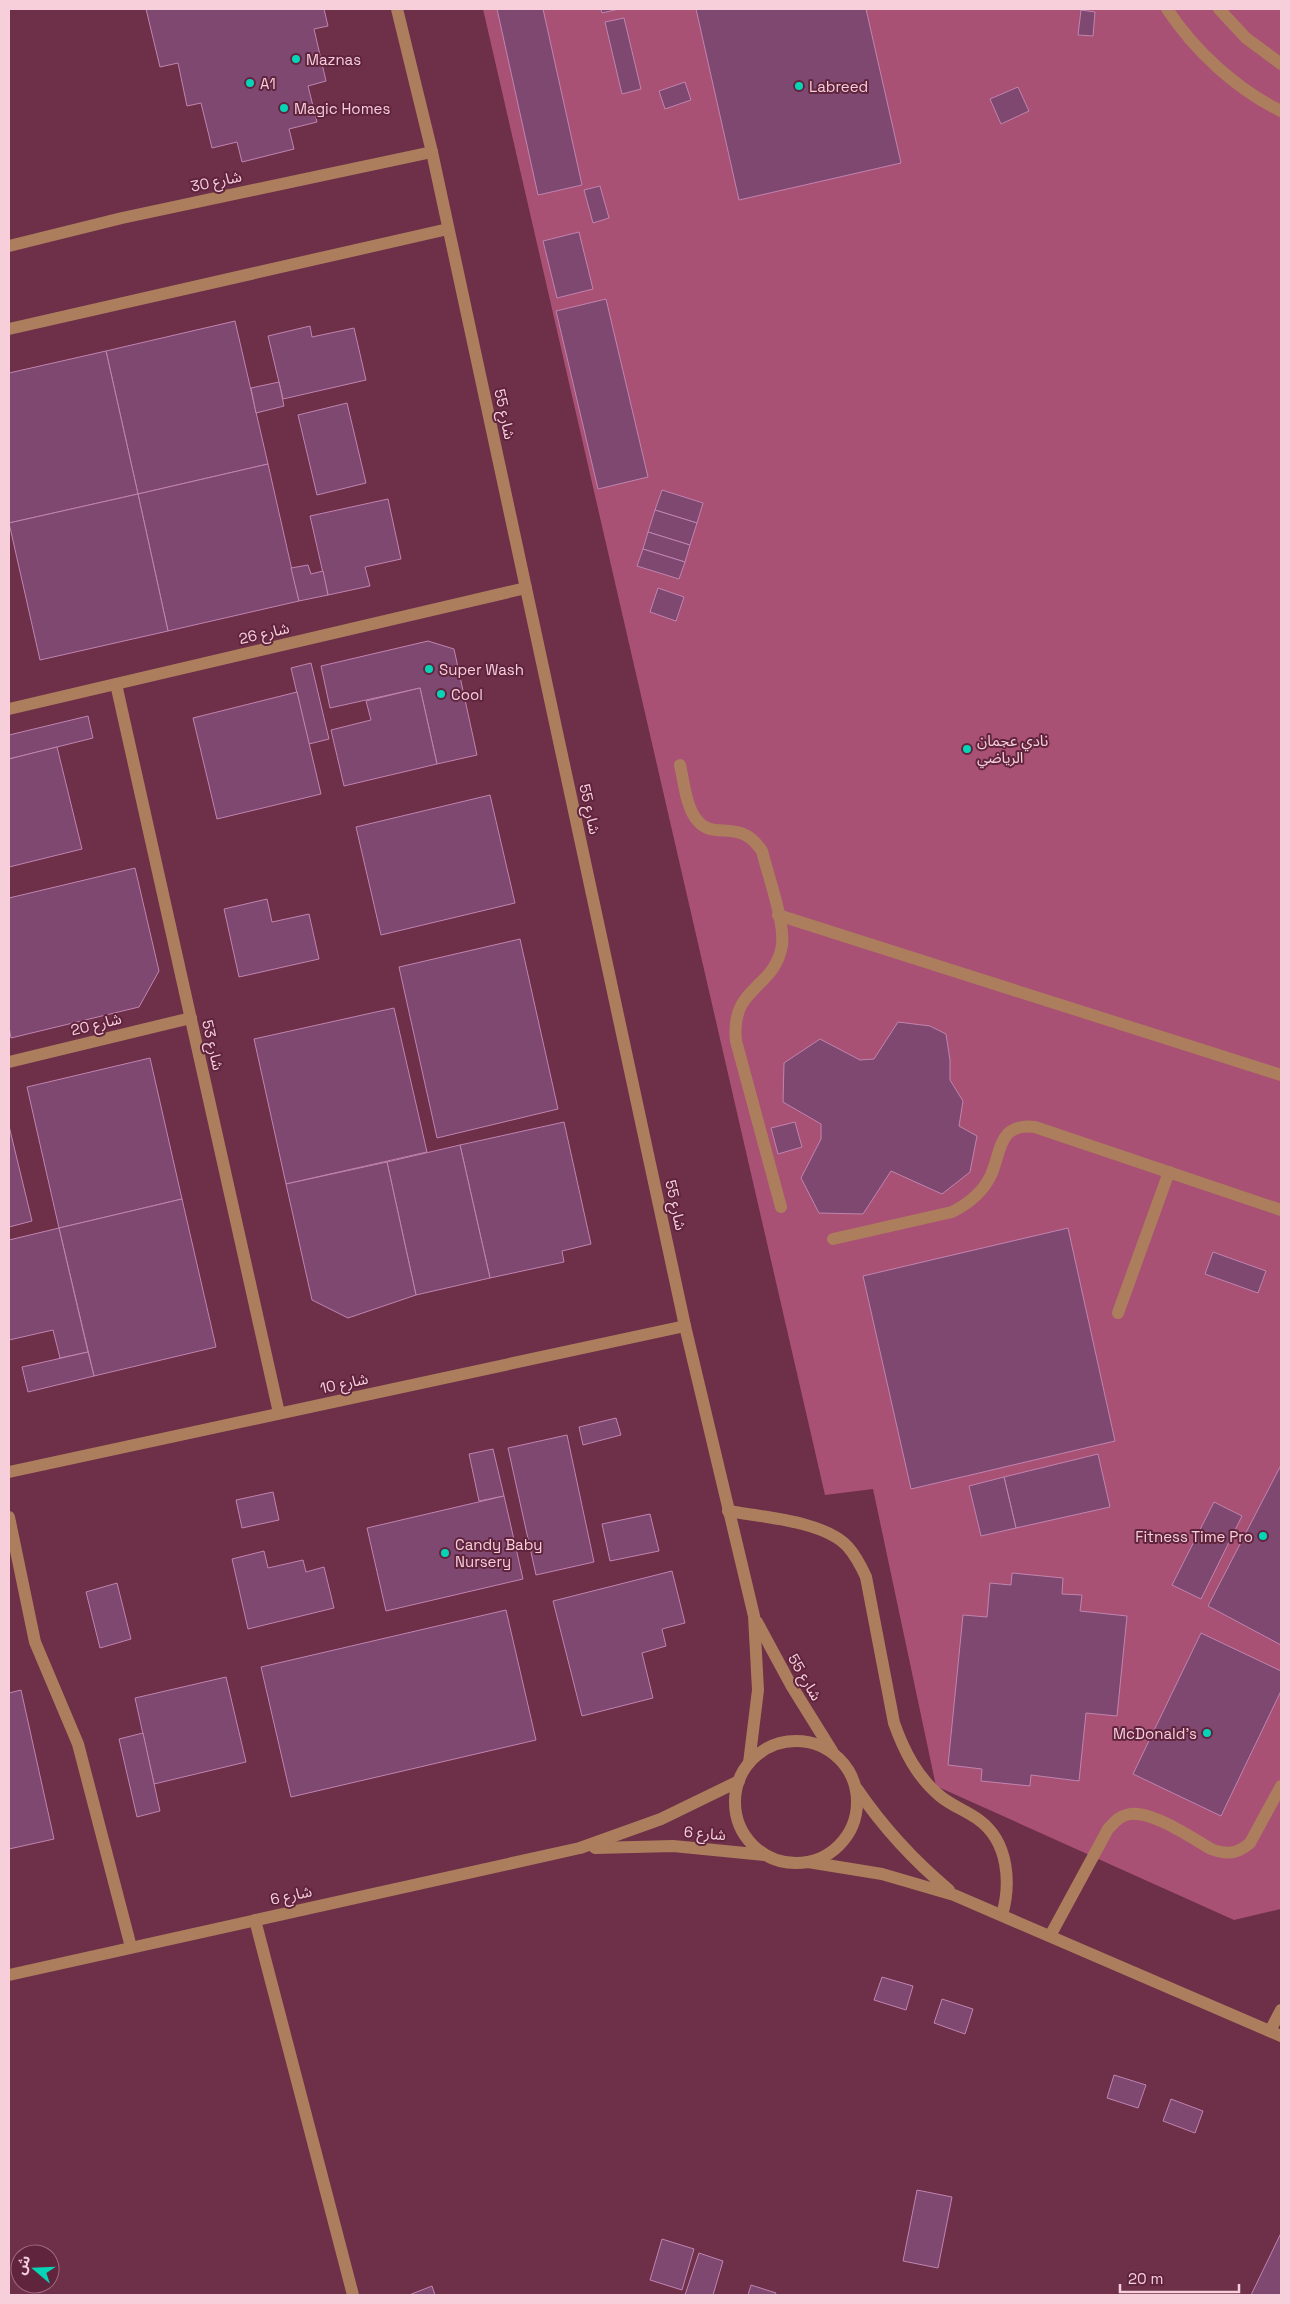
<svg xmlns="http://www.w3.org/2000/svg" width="1290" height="2304" viewBox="0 0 1290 2304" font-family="'Space Grotesk','Noto Sans Arabic',sans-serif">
<rect width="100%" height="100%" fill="#6e2f48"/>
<!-- green -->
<path fill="#a95174" d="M483 9H1281V1909L1234 1920 936 1786 873 1489 825 1495Z"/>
<!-- building -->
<g fill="#7f4871" stroke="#c084b0">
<path d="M146 9H324L328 26 314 29 326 81 308 86 317 122 289 129 294 149 242 162 237 142 212 148 201 103 187 106 178 63 160 67Z"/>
<path d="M497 9H543L582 185 538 195Z"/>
<path d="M601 9H619L602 13Z"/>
<path d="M696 9H866L901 163 739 200Z"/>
<path d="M1081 10 1095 12 1093 36 1078 35Z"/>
<path d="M624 18 641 89 622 94 605 22Z"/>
<path d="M685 82 691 100 665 109 659 91Z"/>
<path d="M1018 87 1029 111 1001 124 990 99Z"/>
<path d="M600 186 609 218 593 223 584 190Z"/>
<path d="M579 232 593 289 557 298 543 241Z"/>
<path d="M606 299 648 477 598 489 556 311Z"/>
<path d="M235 321 268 464 138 494 106 351Z"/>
<path d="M310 326 312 337 354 328 366 380 283 399 268 336Z"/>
<path d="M106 351 138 494 9 523V373Z"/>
<path d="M279 382 284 406 256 413 251 388Z"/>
<path d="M347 403 366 483 317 495 298 415Z"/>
<path d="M268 464 299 601 168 631 138 494Z"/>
<path d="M662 490 703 503 697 523 655 510Z"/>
<path d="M138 494 168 631 40 660 9 523Z"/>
<path d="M388 499 401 559 365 567 370 586 328 595 310 516Z"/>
<path d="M655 510 697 523 690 545 648 532Z"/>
<path d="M648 532 690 545 685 562 643 549Z"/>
<path d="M643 549 685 562 679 579 637 566Z"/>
<path d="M308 565 311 574 323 571 328 595 299 601 291 568Z"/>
<path d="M658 588 684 597 676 621 650 612Z"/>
<path d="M428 641 454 649 477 755 437 764 420 688 330 708 321 666Z"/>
<path d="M311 663 329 739 309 744 291 668Z"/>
<path d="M420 688 437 764 344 786 331 730 371 720 366 701Z"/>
<path d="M297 692 321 794 217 819 193 718Z"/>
<path d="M88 716 93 738 9 759V735Z"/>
<path d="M57 747 82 849 9 867V759Z"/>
<path d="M490 795 515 903 381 935 356 827Z"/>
<path d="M135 868 159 971 139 1007 11 1038 9 1027V898Z"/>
<path d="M267 899 272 922 309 914 319 959 239 977 224 909Z"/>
<path d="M520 939 558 1109 437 1138 399 967Z"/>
<path d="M394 1008 427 1152 286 1184 254 1039Z"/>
<path d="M898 1022 930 1026 946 1034 950 1060V1080L963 1101 959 1126 977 1136 970 1172 942 1194 891 1171 863 1214 819 1213 801 1178 821 1139V1124L783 1102 784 1063 820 1039 860 1060 874 1059Z"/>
<path d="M150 1058 182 1199 59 1228 27 1087Z"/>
<path d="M564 1122 591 1244 562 1251 564 1262 490 1278 460 1145Z"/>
<path d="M795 1122 802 1147 778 1154 771 1128Z"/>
<path d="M9 1126 32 1221 9 1227Z"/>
<path d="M460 1145 490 1278 416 1295 387 1162Z"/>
<path d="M387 1162 416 1295 348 1318 312 1300 286 1184Z"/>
<path d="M182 1199 216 1347 94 1376 59 1228Z"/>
<path d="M59 1228 88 1352 60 1358 53 1330 9 1340V1240Z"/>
<path d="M1068 1228 1115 1441 911 1489 863 1276Z"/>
<path d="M1213 1252 1266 1271 1258 1293 1205 1274Z"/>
<path d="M88 1352 94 1376 28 1392 22 1367Z"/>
<path d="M616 1418 621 1435 583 1445 579 1427Z"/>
<path d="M567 1435 594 1562 536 1575 508 1448Z"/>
<path d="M493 1449 504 1496 479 1501 469 1454Z"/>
<path d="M1098 1454 1110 1507 1016 1528 1004 1477Z"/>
<path d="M1281 1465V1645L1208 1606Z"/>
<path d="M1004 1477 1016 1528 981 1536 969 1486Z"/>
<path d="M273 1492 279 1520 242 1528 236 1500Z"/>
<path d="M504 1496 523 1579 386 1611 367 1528Z"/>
<path d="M1214 1502 1242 1516 1201 1599 1172 1585Z"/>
<path d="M650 1514 659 1551 610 1561 602 1524Z"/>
<path d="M264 1551 268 1568 303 1560 306 1572 324 1567 334 1608 248 1629 232 1559Z"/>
<path d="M672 1571 685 1623 662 1629 666 1646 642 1653 653 1698 582 1716 553 1601Z"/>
<path d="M1012 1573 1063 1578 1062 1594 1082 1595 1080 1611 1127 1616 1117 1716 1086 1713 1079 1781 1031 1775 1030 1786 981 1781 982 1769 948 1765 963 1615 987 1617 990 1583 1011 1585Z"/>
<path d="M117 1583 131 1639 100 1648 86 1592Z"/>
<path d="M506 1610 536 1740 291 1797 261 1667Z"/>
<path d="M1201 1633 1281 1671V1691L1221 1816 1133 1774Z"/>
<path d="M226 1677 246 1762 154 1784 135 1698Z"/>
<path d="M21 1690 54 1839 9 1849V1693Z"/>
<path d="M143 1733 160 1811 137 1817 119 1739Z"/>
<path d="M882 1977 913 1986 906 2010 874 2000Z"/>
<path d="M942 1999 973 2009 965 2034 934 2023Z"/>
<path d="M1114 2075 1146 2085 1138 2108 1107 2098Z"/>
<path d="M1171 2099 1203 2111 1195 2133 1163 2121Z"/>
<path d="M917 2190 952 2197 938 2268 903 2261Z"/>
<path d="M1281 2233V2295H1251Z"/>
<path d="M662 2239 694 2249 682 2290 650 2280Z"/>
<path d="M699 2253 723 2261 713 2295H685Z"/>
<path d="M751 2285 776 2293 775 2295H748Z"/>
<path d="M432 2286 435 2295H409Z"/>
</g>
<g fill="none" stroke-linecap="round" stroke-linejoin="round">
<!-- minor -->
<g stroke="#ac7e5d" stroke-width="12">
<path d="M397 9 432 152 685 1326 754 1616 758 1690 749 1763"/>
<path d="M1167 9C1195 51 1236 89 1281 111"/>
<path d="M1219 9 1246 38 1281 64"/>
<path d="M9 246 122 218 432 152"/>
<path d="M9 329 448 229"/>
<path d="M116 684 279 1413"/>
<path d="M9 709 526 588"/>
<path d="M680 765C684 782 686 807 697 820 714 842 739 816 762 851 768 875 785 923 782 945 775 990 730 985 736 1041L781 1207"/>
<path d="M778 915 1281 1075"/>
<path d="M9 1062 191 1018"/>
<path d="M833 1239 952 1212C968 1204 983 1192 991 1175 1002 1150 998 1123 1035 1127L1281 1210"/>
<path d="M1118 1313 1169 1172"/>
<path d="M9 1472 685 1326"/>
<path d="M728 1511C762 1517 825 1521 848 1547 856 1556 861 1566 866 1577L894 1723C904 1751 917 1777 940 1796 952 1806 967 1811 979 1820 1009 1842 1011 1884 1002 1915"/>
<path d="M9 1517 35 1642 78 1744 131 1947"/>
<path d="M757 1622 791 1685 832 1751"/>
<circle cx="796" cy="1802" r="61"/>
<path d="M857 1789C883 1827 913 1860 949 1890"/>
<path d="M595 1848 673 1846 765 1855"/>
<path d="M808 1862 882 1874 954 1895 1281 2036"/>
<path d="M255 1920 353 2295"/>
<path d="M1050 1936 1108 1829C1114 1823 1118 1817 1126 1815 1147 1807 1192 1838 1211 1849 1227 1855 1237 1854 1250 1843L1281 1786"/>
<path d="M9 1975 580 1848 661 1819 739 1781"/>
<path d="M1270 2031 1281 2010"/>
</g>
</g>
<!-- markers -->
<g fill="#05d5b6" stroke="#61243d" stroke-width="2">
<circle cx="296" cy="59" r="5"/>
<circle cx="250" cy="83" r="5"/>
<circle cx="799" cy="86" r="5"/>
<circle cx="284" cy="108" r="5"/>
<circle cx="429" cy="669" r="5"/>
<circle cx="441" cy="694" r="5"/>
<circle cx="967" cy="749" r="5"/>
<circle cx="1263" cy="1536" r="5"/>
<circle cx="445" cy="1553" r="5"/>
<circle cx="1207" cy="1733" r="5"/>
</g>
<g text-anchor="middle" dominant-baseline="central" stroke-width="4" stroke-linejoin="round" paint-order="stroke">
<!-- poi labels -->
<g font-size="15" fill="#f6cfdb" stroke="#61243d" text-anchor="start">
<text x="306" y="59">Maznas</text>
<text x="260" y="83">A1</text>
<text x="809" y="86">Labreed</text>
<text x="294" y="108">Magic Homes</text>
<text x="439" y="669">Super Wash</text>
<text x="451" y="694">Cool</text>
<text x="977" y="740">نادي عجمان<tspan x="977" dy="17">الرياضي</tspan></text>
<text x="1253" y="1536" text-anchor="end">Fitness Time Pro</text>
<text x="455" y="1544">Candy Baby<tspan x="455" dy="17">Nursery</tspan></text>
<text x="1197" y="1733" text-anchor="end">McDonald's</text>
</g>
<!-- street labels -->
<g font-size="15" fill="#f6cfdb" stroke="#61243d">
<text transform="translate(216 181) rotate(-12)">شارع 30</text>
<text transform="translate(505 414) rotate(78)">شارع 55</text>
<text transform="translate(264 633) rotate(-13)">شارع 26</text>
<text transform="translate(590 809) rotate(78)">شارع 55</text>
<text transform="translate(96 1024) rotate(-14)">شارع 20</text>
<text transform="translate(213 1045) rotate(77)">شارع 53</text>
<text transform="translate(676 1205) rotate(78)">شارع 55</text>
<text transform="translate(344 1383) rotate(-12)">شارع 10</text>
<text transform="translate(805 1677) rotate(60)">شارع 55</text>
<text transform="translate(705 1833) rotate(5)">شارع 6</text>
<text transform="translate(291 1895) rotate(-12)">شارع 6</text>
</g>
</g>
<!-- border -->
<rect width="1290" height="2304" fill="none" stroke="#f6cfdb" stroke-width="20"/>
<!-- north arrow -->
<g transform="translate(35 2269) rotate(289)"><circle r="24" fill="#61243d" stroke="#9d687c"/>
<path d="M0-4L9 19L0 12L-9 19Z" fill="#05d5b6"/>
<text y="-8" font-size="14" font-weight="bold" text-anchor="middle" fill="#f6cfdb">ش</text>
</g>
<!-- scale -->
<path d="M1120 2284v8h119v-8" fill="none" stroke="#f6cfdb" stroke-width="2.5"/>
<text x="1128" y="2284" font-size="15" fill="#f6cfdb" stroke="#61243d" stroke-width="4" paint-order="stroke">20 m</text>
</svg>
